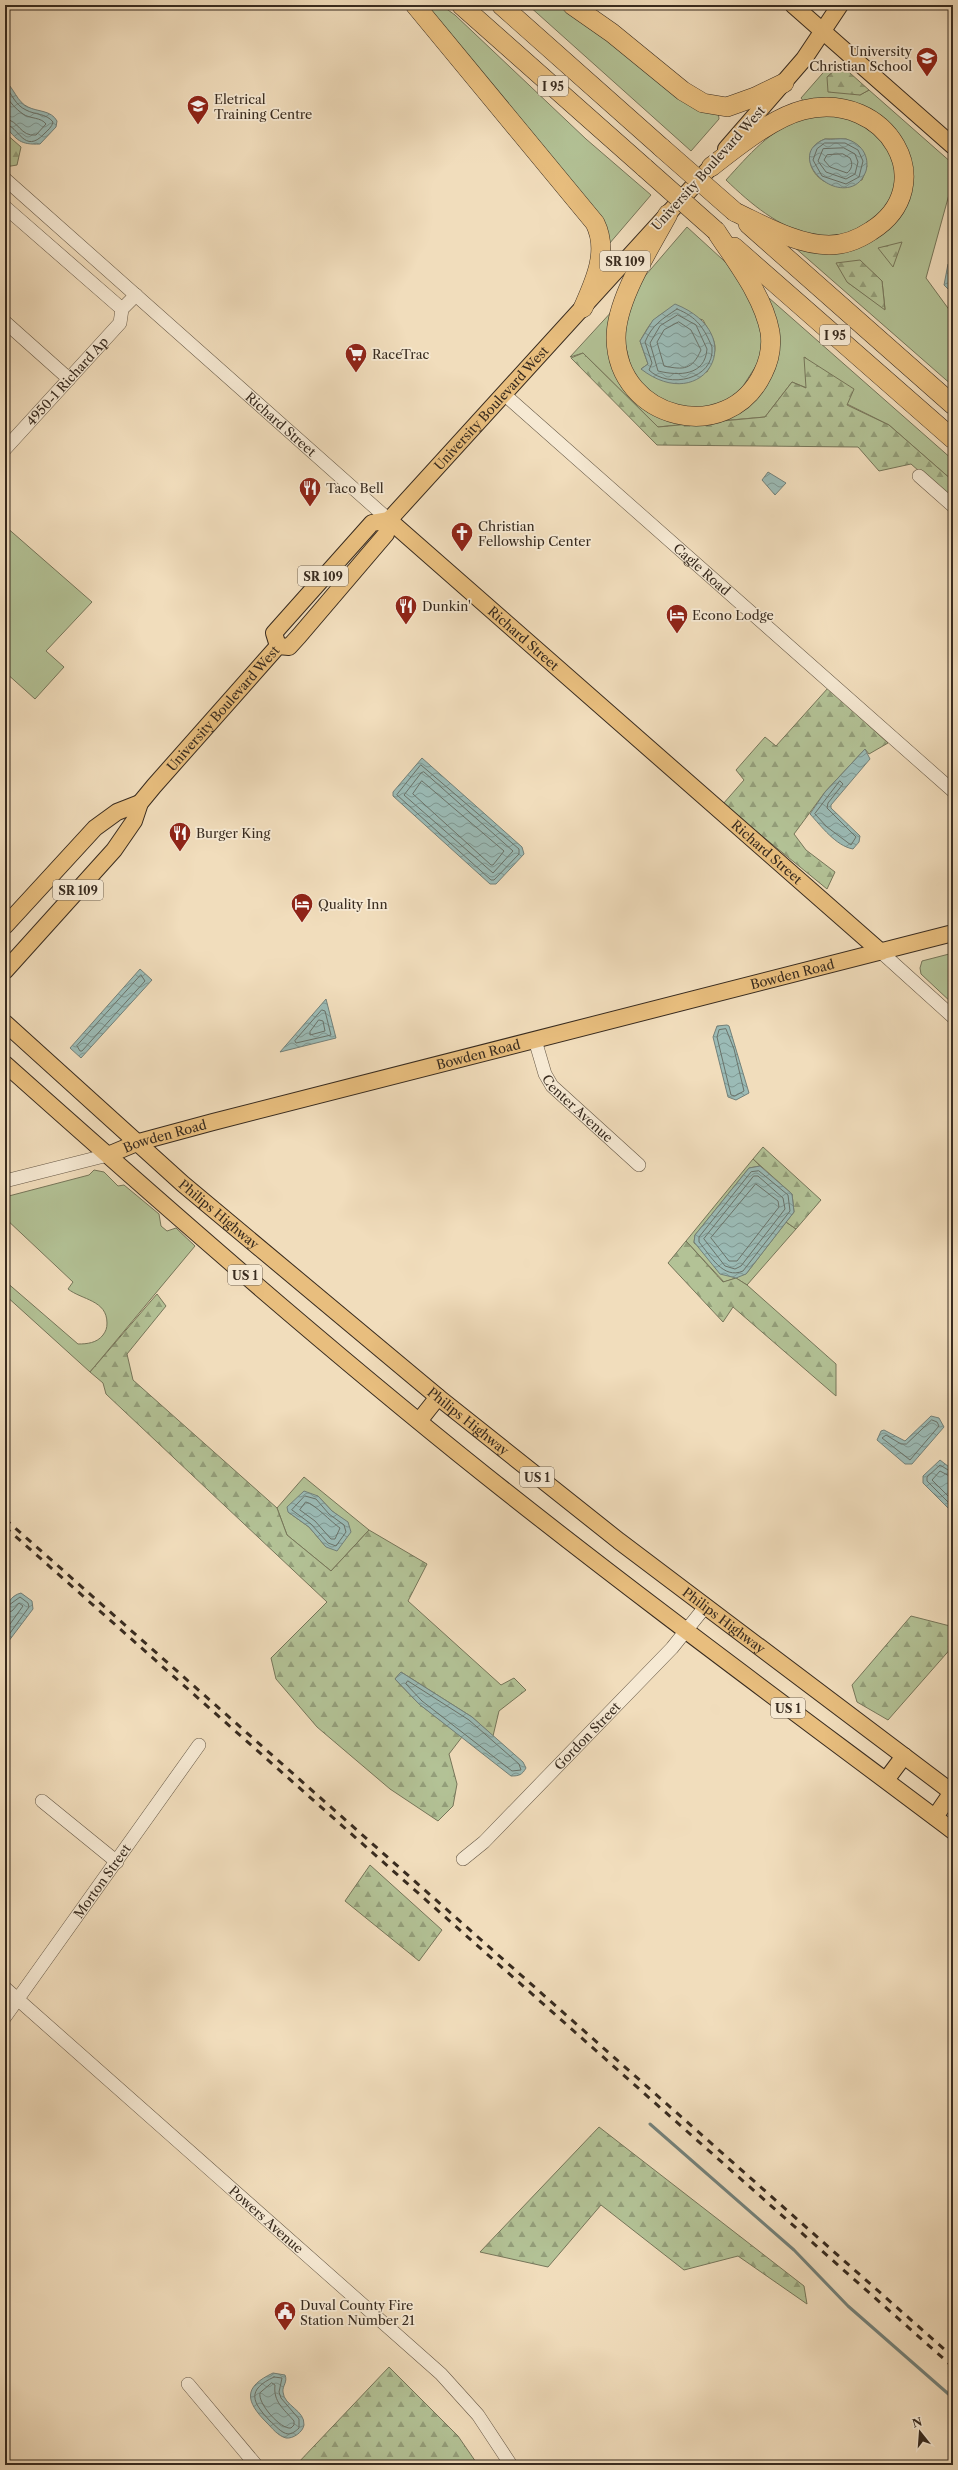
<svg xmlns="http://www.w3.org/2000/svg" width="958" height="2470" viewBox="0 0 958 2470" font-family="'Libre Caslon Text',serif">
<defs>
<pattern id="forest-firs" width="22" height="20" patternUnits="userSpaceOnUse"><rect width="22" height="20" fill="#b3c296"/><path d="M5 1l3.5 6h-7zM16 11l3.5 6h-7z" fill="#939e7a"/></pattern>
<pattern id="water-waves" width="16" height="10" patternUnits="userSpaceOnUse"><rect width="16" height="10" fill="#9bbbb6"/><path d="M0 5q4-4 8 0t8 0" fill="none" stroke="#7f9893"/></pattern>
</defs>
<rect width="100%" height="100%" fill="#f1ddbc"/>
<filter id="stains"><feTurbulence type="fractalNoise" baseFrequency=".005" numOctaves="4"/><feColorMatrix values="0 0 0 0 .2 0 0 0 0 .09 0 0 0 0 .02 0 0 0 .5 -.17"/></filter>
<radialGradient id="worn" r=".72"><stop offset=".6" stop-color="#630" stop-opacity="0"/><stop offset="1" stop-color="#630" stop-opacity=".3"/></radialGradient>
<!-- green -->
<g fill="#b3c296" stroke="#76765a" fill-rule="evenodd">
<path d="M420 5H441L455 15 586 139 651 195 609 244Z"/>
<path d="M528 5H565L718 111 719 119 691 151Z"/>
<path d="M835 64 841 65 827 77 860 95 869 90 953 164V180L926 278 953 315V386L793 246 836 249 904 203 891 128 804 102 801 98 829 66ZM860 261 882 281 885 309 847 282Z"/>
<path d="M847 114 888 144C891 155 897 169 896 180 894 218 847 243 812 235 778 227 751 204 726 180 748 156 771 128 804 118 817 114 834 116 847 114ZM825 139H846L853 142 867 166 862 180C854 181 839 187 831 184 808 178 801 148 825 139Z"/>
<path d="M687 227 733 269 762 324 761 358 738 394 707 409 667 405 633 376 623 335 633 299 645 276ZM671 309 703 320C716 344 720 345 707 372L641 369 648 364 640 341C650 324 652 318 671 309Z"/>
<path d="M769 298 953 460V481L889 425 847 404 805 357 807 388 792 382 765 417 719 421 767 379 765 302Z"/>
<path d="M614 309 613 364 688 424 658 427 583 353 570 357Z"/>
<path d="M5 526 92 602 46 651 64 667 35 699 5 672Z"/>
<path d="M953 953V1004L921 974 920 968 922 961Z"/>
<path d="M753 1159 760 1166 749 1168 695 1235 694 1243 746 1274 786 1222 796 1229 747 1285 736 1278 724 1282 686 1241Z"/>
<path d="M94 1170 104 1172 118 1186 124 1185 159 1214 161 1226 167 1231 176 1228 195 1246 90 1372 5 1295V1281L78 1344C87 1344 97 1343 103 1335 106 1331 107 1328 107 1323 107 1300 82 1300 68 1289L73 1282 5 1218V1197L89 1175Z"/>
<path d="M304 1477 369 1530 331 1571 287 1535 277 1508ZM318 1496 332 1511 348 1523 326 1547 309 1527 288 1512Z"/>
</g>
<!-- forest -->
<g fill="url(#forest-firs)" stroke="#76765a">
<path d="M841 65 869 90 860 95 828 92 827 77Z"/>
<path d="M5 133 21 147 17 165 5 167Z"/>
<path d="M902 242 893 267 878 248Z"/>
<path d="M860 260 882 281 885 310 847 282 836 263Z"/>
<path d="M583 353 658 427 765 417 792 382 806 388 804 357 854 389 847 405 889 425 953 481V501L911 464 879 471 858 447 657 445 571 358Z"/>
<path d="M828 688 888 743 869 754 865 749 825 792 794 834 806 850 835 872 827 889 723 804 744 780 736 770 765 737 776 746Z"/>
<path d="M763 1147 821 1200 796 1229 786 1222 794 1212 792 1194 753 1159Z"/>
<path d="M686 1241 723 1282 736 1278 747 1285 836 1364V1396L733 1307 723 1322 668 1263Z"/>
<path d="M157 1294 166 1306 127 1354 133 1380 277 1508 287 1535 331 1571 369 1530 427 1564 408 1601 501 1685 514 1678 526 1690 499 1711 493 1736 472 1717 401 1672 395 1679 419 1704 462 1737 449 1754 457 1784 453 1806 438 1821 390 1789 317 1727 276 1679 271 1658 327 1602 106 1394 103 1383 90 1372Z"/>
<path d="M911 1616 950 1626 953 1622V1646L888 1720 857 1702 852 1685Z"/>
<path d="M370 1865 442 1930 419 1961 345 1901Z"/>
<path d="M599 2127 804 2286 807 2304 738 2256 684 2270 601 2205 548 2267 480 2252Z"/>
<path d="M389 2367 458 2436 478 2465H275L273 2463 297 2464Z"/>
</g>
<!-- water -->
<g fill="url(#water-waves)" stroke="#73817a">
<path d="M5 81C14 88 17 102 28 107 38 112 51 110 57 121L56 127 40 144C20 145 17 140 5 126Z"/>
<path d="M825 139C832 140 839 138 846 139 861 143 870 156 866 171 863 179 858 185 850 187 823 194 789 153 825 139Z"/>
<path d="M948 264 953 265V294L944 285Z"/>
<path d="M675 304C753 335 703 417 641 369L648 364 640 341 653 320Z"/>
<path d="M768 472 786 483 775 495 762 480Z"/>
<path d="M865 749 870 759 831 805V808L860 836 859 842 853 849C836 846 821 826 810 814L825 792Z"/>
<path d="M422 758 522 847 524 854 496 884H490L393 796V792Z"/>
<path d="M140 969 152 980 81 1058 70 1048Z"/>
<path d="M326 999 336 1038 280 1052Z"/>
<path d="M727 1025 729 1026 749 1093 736 1100 728 1097 713 1037 717 1026Z"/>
<path d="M760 1166 792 1194 794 1212 746 1274 736 1278 720 1274 694 1242 695 1235 749 1168Z"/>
<path d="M931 1416 939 1418 944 1427 912 1464H905L877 1440 881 1431 884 1430 905 1441Z"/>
<path d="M940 1460 953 1470V1513L923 1483V1476Z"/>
<path d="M304 1491 318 1496 332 1511 348 1522 351 1532 337 1551 326 1547 309 1527 288 1512 287 1507Z"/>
<path d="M21 1593 32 1601 33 1609 5 1646C5 1628 0 1598 21 1593Z"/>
<path d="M401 1672 472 1717 523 1762 526 1768C522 1775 519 1776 511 1776L419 1704 395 1679Z"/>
<path d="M273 2373 285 2375C288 2382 282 2386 283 2392 284 2406 305 2410 304 2425 303 2432 293 2439 286 2438 278 2436 272 2428 267 2423 245 2401 243 2387 273 2373Z"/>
</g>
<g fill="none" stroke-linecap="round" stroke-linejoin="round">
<!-- shore -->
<g stroke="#6a736a" stroke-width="1">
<path d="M5 86C12 94 15 105 26 110 35 115 46 113 53 122 52 127 48 130 44 134 24 155 19 126 5 124"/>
<path d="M5 96C11 102 15 109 23 114 30 119 41 117 46 124L36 135C20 137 19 120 5 119"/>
<path d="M825 143H845L858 150 863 161 859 177 846 184 822 176 813 160 817 149Z"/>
<path d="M844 148 855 154 858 162 855 174 846 179 826 172 818 161 823 149Z"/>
<path d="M843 154 850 158C853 164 852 169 847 173L830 167 824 160 827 155Z"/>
<path d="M677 309C697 317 704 328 712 347 715 380 668 389 649 370L652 363 645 342C652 325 662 319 677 309Z"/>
<path d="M678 315 696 325 707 349C705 376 679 376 658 371L650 343 660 326Z"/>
<path d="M679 322 691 330 701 350C692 370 684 370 664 366L657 342 664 330Z"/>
<path d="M421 765 519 849V854L494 880H491L397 795Z"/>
<path d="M424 772 513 851 493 873 404 795 421 773Z"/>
<path d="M422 781 504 851 493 865H491L413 794Z"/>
<path d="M840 781 843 784 828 803 827 808 856 837 851 845 827 827 815 814Z"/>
<path d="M141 975 145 981 82 1051H80L77 1046Z"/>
<path d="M322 1010 325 1011 331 1035 296 1043 295 1041Z"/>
<path d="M319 1020 323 1021 325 1031 310 1035V1032Z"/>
<path d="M726 1029 734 1049 744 1091 735 1096 731 1095 717 1037 719 1030Z"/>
<path d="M759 1171 788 1195 790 1211 743 1271C723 1280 710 1255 699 1242V1237L751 1172Z"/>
<path d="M754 1176H758L783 1198 785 1209 741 1266 735 1269 725 1266 704 1239Z"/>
<path d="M756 1184 778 1201 779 1207 737 1261H729L711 1238Z"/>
<path d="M932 1420 937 1422 939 1426 910 1460 882 1438 886 1435 901 1444H906Z"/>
<path d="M953 1473 940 1465 927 1477V1481L953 1507"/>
<path d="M953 1478 940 1471 932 1480 953 1501"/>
<path d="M305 1496 316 1499 329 1514 344 1525 346 1532 336 1546 328 1543 311 1524 292 1510Z"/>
<path d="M306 1502C315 1504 331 1522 340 1528L335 1539H331L315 1521 300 1510Z"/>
<path d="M5 1608 20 1597 28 1603 29 1607 5 1640"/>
<path d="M5 1613 12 1611 19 1603 23 1606 5 1631"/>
<path d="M408 1681 469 1720 519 1764 521 1770 512 1771 422 1701 406 1684Z"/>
<path d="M274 2377 282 2378 279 2392 281 2398 299 2419V2428C296 2431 292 2434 288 2434 281 2433 275 2425 270 2421 252 2402 246 2390 274 2377Z"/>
<path d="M272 2383 275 2385C273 2402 284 2409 294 2421V2425L291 2428C281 2430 257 2403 260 2393Z"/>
</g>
<!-- stream -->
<path stroke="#73817a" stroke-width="3" d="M650 2124 794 2250 848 2306 953 2398"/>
<!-- minor casing -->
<g stroke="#665846" stroke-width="14">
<g id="minor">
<path id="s1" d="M5 179 389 520"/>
<path d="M5 207 122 309"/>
<path d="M5 322 69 379"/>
<path id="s2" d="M505 395 953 791"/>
<path id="s3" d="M5 449 120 323 122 309 136 295"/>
<path d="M919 476 953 506"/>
<path d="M881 952 953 1017"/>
<path id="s4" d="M535 1040 545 1074 552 1086 639 1165"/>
<path d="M5 1181 108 1155"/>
<path d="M42 1801 117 1862"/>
<path id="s5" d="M463 1859 484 1842 672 1648 705 1607"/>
<path id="s6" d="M5 1988 441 2374 478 2415 511 2465"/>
<path id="s7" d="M5 2017 199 1745"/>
<path d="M188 2384 256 2465"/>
</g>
</g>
<!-- major casing -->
<g stroke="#382b1f" stroke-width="18">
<g id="major">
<path d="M793 5 953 146"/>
<path d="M726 149 804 59 840 5"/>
<path id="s8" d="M389 520 881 952"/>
<path d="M278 646 274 633 372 523 389 520"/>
<path d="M5 926 95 828 117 812 140 803"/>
<path id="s9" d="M5 971 114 850 134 821 140 803 154 786 278 646 289 647 299 636 386 534 389 520 707 171"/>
<path id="s10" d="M5 1023 183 1184 438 1397 619 1541 953 1793"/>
<path d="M5 1064C162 1204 320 1343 485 1475 638 1597 796 1713 953 1831"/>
<path id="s11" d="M108 1155 139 1142 213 1122 953 933"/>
<path d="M419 1421 438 1397"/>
<path d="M886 1780 904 1756"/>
<path d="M935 1817 952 1792"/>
</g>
</g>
<!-- highway casing -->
<g stroke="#382b1f" stroke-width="20">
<g id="highway">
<path d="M415 5 595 223C609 251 595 281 583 308"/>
<path d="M461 5 645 168"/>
<path d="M501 5 662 148"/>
<path d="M572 5 612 33 683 91 703 103 727 107 755 97 784 83"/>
<path d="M711 167C737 147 772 118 803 110 887 89 943 186 871 231 859 239 844 245 829 245 797 245 763 225 735 212"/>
<path d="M668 214C650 248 616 299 616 338 617 420 728 447 763 373 769 361 772 346 770 332 763 295 736 262 716 231"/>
<path d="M748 224 953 405"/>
<path d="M734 247 953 439"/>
</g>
</g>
<!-- minor -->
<use href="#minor" stroke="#f6e9d3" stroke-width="13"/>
<!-- major -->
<use href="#major" stroke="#e8be7e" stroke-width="16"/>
<!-- highway -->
<use href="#highway" stroke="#e8be7e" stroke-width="19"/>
<!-- rail -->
<g stroke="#382b1f" stroke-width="3" stroke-dasharray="7 7" stroke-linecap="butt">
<path d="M5 1519 953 2357"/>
<path d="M5 1527 953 2367"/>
</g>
<!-- highway-bridge casing -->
<g stroke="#382b1f" stroke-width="20" stroke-linecap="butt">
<g id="highway-bridge">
<path d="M662 148 735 212"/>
<path d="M645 168 716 231"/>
</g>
</g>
<!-- highway-bridge -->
<use href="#highway-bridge" stroke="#e8be7e" stroke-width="19"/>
</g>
<!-- icons -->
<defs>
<g id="school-pin" transform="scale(1.15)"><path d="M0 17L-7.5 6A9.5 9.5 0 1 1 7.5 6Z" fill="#8f2418" stroke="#f6e9d3"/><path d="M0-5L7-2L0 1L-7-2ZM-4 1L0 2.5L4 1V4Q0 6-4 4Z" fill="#fff"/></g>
<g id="supermarket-pin" transform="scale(1.15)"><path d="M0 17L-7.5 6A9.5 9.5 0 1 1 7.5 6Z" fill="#8f2418" stroke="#f6e9d3"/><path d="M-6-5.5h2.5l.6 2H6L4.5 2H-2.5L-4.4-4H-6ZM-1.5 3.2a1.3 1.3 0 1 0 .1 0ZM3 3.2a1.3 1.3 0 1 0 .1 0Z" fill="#fff"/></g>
<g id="restaurant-pin" transform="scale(1.15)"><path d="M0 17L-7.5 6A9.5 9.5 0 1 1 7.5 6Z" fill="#8f2418" stroke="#f6e9d3"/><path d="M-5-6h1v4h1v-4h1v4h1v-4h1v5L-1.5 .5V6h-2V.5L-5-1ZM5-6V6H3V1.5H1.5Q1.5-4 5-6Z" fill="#fff"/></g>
<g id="church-pin" transform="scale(1.15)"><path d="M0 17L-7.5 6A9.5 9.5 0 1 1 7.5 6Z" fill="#8f2418" stroke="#f6e9d3"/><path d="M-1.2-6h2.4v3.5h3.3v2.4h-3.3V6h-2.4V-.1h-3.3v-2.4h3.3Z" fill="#fff"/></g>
<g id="hotel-pin" transform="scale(1.15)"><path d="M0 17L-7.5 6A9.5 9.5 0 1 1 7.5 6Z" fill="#8f2418" stroke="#f6e9d3"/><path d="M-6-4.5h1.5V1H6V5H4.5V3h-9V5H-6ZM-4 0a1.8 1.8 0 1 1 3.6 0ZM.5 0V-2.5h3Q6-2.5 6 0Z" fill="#fff"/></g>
<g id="civic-pin" transform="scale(1.15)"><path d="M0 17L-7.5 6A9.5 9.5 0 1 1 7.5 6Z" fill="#8f2418" stroke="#f6e9d3"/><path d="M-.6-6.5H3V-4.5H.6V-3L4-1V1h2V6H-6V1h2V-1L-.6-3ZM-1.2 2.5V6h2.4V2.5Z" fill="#fff"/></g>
</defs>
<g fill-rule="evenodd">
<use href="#school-pin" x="927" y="58"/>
<use href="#school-pin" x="198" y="106"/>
<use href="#supermarket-pin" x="356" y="354"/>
<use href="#restaurant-pin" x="310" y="488"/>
<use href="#church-pin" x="462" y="533"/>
<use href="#restaurant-pin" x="406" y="606"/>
<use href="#hotel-pin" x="677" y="615"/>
<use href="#restaurant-pin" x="180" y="833"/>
<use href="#hotel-pin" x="302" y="904"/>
<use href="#civic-pin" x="285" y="2312"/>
</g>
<g text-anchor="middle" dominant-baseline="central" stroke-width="3.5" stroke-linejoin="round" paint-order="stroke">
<!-- shield labels -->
<g fill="#f6e9d3" stroke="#716455" stroke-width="1">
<rect x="538" y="76" width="30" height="20" rx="3"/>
<rect x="600" y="251" width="50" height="20" rx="3"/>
<rect x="820" y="325" width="30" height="20" rx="3"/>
<rect x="298" y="566" width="50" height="20" rx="3"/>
<rect x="53" y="880" width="50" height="20" rx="3"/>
<rect x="228" y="1265" width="34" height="20" rx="3"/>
<rect x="520" y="1467" width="34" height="20" rx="3"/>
<rect x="771" y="1698" width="34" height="20" rx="3"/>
</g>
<g font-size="12" font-weight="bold" fill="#382b1f">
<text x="553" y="86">I 95</text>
<text x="625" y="261">SR 109</text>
<text x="835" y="335">I 95</text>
<text x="323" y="576">SR 109</text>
<text x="78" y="890">SR 109</text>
<text x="245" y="1275">US 1</text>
<text x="537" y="1477">US 1</text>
<text x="788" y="1708">US 1</text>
</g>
<!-- poi labels -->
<g font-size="13" fill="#382b1f" stroke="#f6e9d3" text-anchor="start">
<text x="912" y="51" text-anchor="end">University<tspan x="912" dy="15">Christian School</tspan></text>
<text x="214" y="99">Eletrical<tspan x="214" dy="15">Training Centre</tspan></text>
<text x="372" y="354">RaceTrac</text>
<text x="326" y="488">Taco Bell</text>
<text x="478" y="526">Christian<tspan x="478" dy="15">Fellowship Center</tspan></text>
<text x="422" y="606">Dunkin'</text>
<text x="692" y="615">Econo Lodge</text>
<text x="196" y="833">Burger King</text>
<text x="318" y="904">Quality Inn</text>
<text x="300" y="2305">Duval County Fire<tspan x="300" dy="15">Station Number 21</tspan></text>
</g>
<!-- street labels -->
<g font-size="13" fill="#382b1f" stroke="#f6e9d3">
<text transform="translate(708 168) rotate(-48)">University Boulevard West</text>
<text stroke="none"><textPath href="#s3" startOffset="92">4950-1 Richard Ap</textPath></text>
<text stroke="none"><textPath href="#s9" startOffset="752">University Boulevard West</textPath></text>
<text stroke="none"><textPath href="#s1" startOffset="369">Richard Street</textPath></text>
<text stroke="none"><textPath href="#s2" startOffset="263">Cagle Road</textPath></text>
<text stroke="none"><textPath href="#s8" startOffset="179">Richard Street</textPath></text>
<text stroke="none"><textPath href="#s9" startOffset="343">University Boulevard West</textPath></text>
<text stroke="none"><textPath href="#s8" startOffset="503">Richard Street</textPath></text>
<text stroke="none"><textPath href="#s11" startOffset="708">Bowden Road</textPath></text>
<text stroke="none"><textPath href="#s11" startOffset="384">Bowden Road</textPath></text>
<text stroke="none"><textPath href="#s4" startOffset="83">Center Avenue</textPath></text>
<text stroke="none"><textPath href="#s11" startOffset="60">Bowden Road</textPath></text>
<text stroke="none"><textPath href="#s10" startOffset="287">Philips Highway</textPath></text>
<text stroke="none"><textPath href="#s10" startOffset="611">Philips Highway</textPath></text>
<text stroke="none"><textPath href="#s10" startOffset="935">Philips Highway</textPath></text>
<text stroke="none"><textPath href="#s5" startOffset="175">Gordon Street</textPath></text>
<text stroke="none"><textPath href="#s7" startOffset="167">Morton Street</textPath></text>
<text stroke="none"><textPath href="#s6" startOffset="349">Powers Avenue</textPath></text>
</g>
</g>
<!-- margin -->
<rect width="958" height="2470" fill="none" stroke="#f1ddbc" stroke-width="20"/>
<rect x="6" y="6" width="946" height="2458" fill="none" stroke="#382b1f" stroke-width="2"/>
<rect x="10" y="10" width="938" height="2450" fill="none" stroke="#382b1f"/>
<!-- north arrow -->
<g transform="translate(920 2432) rotate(343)" stroke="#f6e9d3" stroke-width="3" paint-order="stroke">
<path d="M0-3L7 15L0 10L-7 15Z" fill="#382b1f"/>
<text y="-6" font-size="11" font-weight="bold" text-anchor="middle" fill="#382b1f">N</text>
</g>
<rect width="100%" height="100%" filter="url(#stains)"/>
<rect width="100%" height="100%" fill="url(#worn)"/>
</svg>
